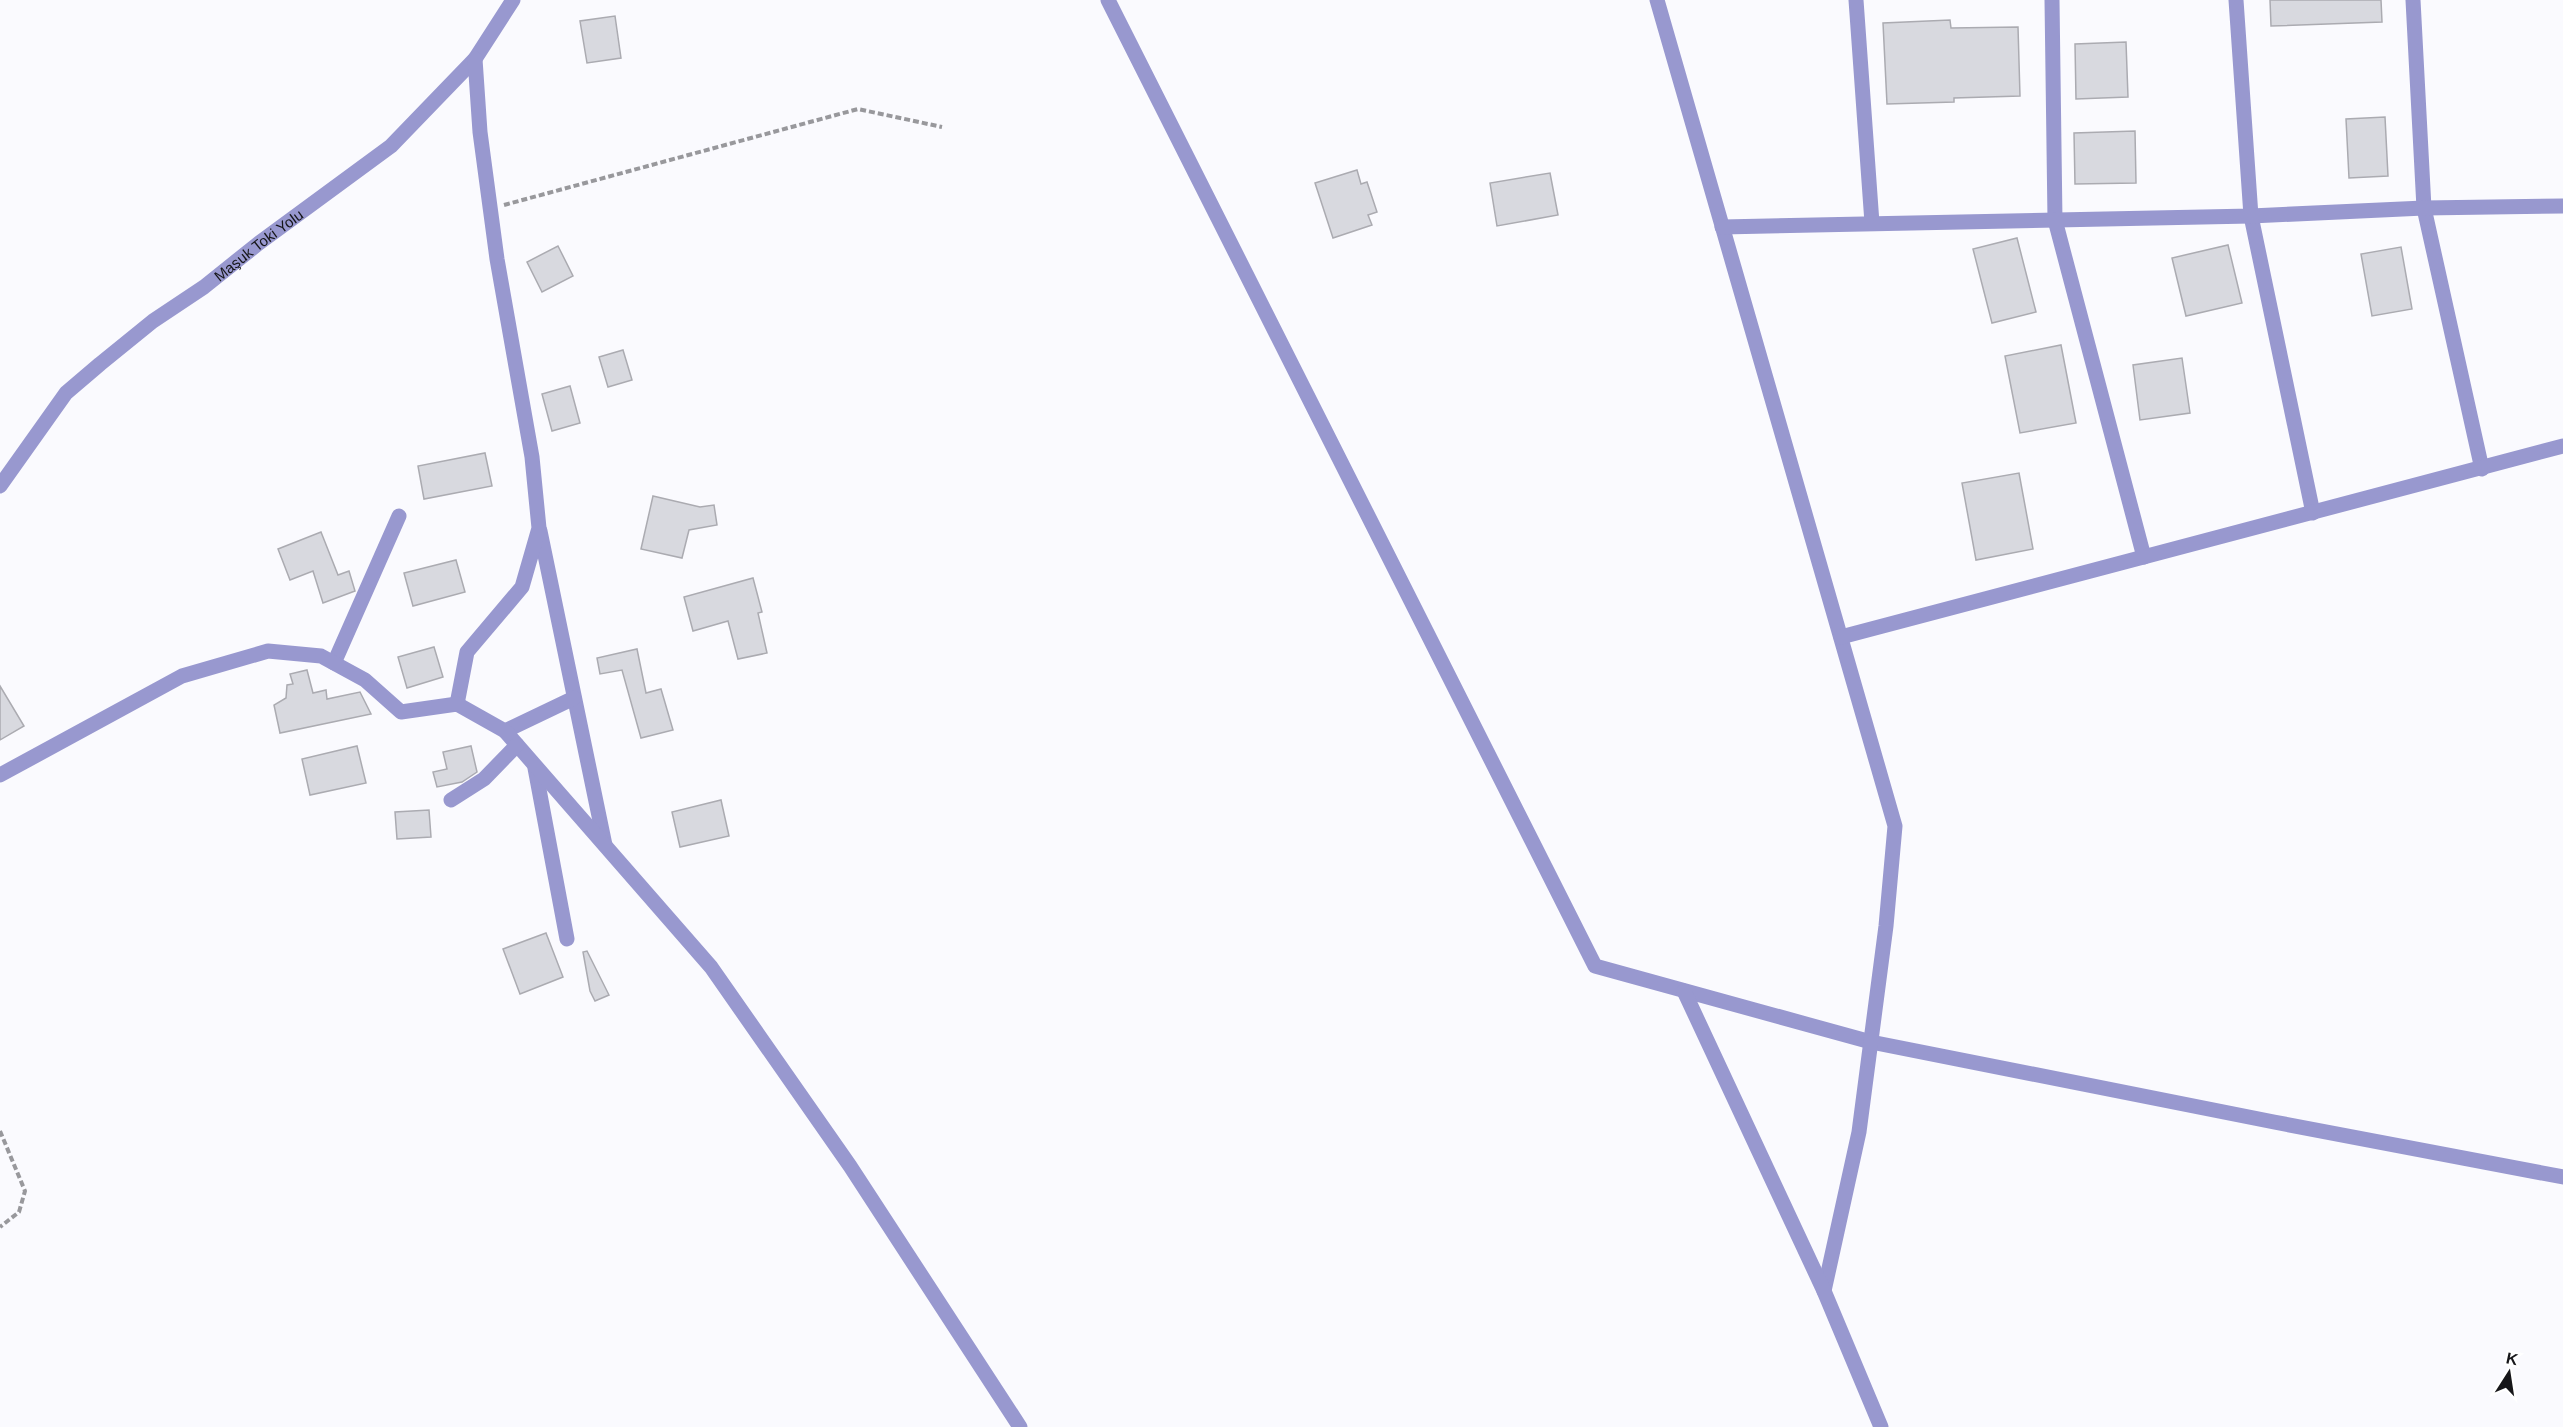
<svg xmlns="http://www.w3.org/2000/svg" width="2563" height="1427" viewBox="0 0 2563 1427" font-family="Arial,sans-serif">
<rect width="100%" height="100%" fill="#fafafe"/>
<!-- building -->
<g fill="#d8d9df" stroke="#ababb1" stroke-width="1.5">
<path d="M2270 0H2381L2382 22 2271 26Z"/>
<path d="M615 16 621 58 587 63 580 21Z"/>
<path d="M1950 20 1951 28 2018 27 2020 96 1954 98V102L1887 104 1883 23Z"/>
<path d="M2126 42 2128 97 2076 99 2075 44Z"/>
<path d="M2385 117 2388 176 2349 178 2346 119Z"/>
<path d="M2135 131 2136 183 2075 184 2074 133Z"/>
<path d="M1357 170 1361 184 1367 182 1377 212 1368 215 1372 225 1333 238 1315 183Z"/>
<path d="M1550 173 1558 215 1497 226 1490 183Z"/>
<path d="M2017 238 2036 312 1992 323 1973 249Z"/>
<path d="M2228 245 2242 303 2186 316 2172 258Z"/>
<path d="M558 246 573 276 542 292 527 262Z"/>
<path d="M2401 247 2412 309 2372 316 2361 254Z"/>
<path d="M2061 345 2076 423 2020 433 2005 356Z"/>
<path d="M623 350 632 380 608 387 599 357Z"/>
<path d="M2182 358 2190 413 2140 420 2133 365Z"/>
<path d="M570 386 580 423 552 431 542 394Z"/>
<path d="M485 453 492 486 424 499 418 466Z"/>
<path d="M2019 473 2033 549 1976 560 1962 483Z"/>
<path d="M653 496 700 507 714 505 717 525 689 530 682 558 641 549Z"/>
<path d="M321 532 338 575 349 571 355 591 323 603 313 571 290 580 278 549Z"/>
<path d="M456 560 465 592 413 606 404 573Z"/>
<path d="M753 578 762 612 758 613 767 653 738 659 728 621 693 631 684 597Z"/>
<path d="M434 647 443 677 407 688 398 657Z"/>
<path d="M637 649 646 693 661 689 673 730 641 738 622 670 600 674 597 658Z"/>
<path d="M307 670 313 693 326 690 327 699 360 692 371 714 280 733 274 705 286 698 287 685 293 684 290 674Z"/>
<path d="M0 686 24 726 0 740Z"/>
<path d="M357 746 366 783 310 795 302 759Z"/>
<path d="M471 746 477 772 462 782 437 787 433 772 447 769 443 752Z"/>
<path d="M721 800 729 836 680 847 672 812Z"/>
<path d="M429 810 431 837 397 839 395 812Z"/>
<path d="M546 933 563 977 520 994 503 949Z"/>
<path d="M587 951 609 995 595 1001 590 991 583 952Z"/>
</g>
<g fill="none" stroke-linecap="round" stroke-linejoin="round">
<!-- path -->
<g stroke="#98989c" stroke-width="4" stroke-dasharray="6 3" stroke-linecap="butt">
<path d="M504 205 858 109 942 127"/>
<path d="M0 1131 25 1191 19 1212 0 1227"/>
</g>
<!-- minor -->
<g stroke="#9898cf" stroke-width="15">
<path d="M1108 0 1595 966 1871 1042 2274 1122 2563 1177"/>
<path d="M1657 0 1895 826 1886 926 1859 1132 1824 1291"/>
<path d="M1856 0 1872 223"/>
<path d="M2052 0 2055 220 2144 557"/>
<path d="M2236 0 2251 216 2313 513"/>
<path d="M2413 0 2424 208 2482 469"/>
<path d="M1722 227 2251 216 2424 208 2563 206"/>
<path id="s1" d="M0 486 66 393 100 364 153 321 204 287 259 243 391 146 475 59 513 0"/>
<path d="M540 531 605 845"/>
<path d="M1841 637 2563 446"/>
<path d="M334 663 399 516"/>
<path d="M457 704 467 652 522 587 539 528 532 457 497 259 480 132 475 59"/>
<path d="M505 731 574 698"/>
<path d="M535 768 567 939"/>
<path d="M0 775 182 676 268 651 321 656 365 680 401 712 457 704 505 731 711 967 850 1166 1020 1427"/>
<path d="M451 800 484 779 517 745"/>
<path d="M1684 991 1824 1291 1881 1427"/>
</g>
</g>
<g text-anchor="middle" dominant-baseline="central" stroke-width="6" stroke-linejoin="round" paint-order="stroke">
<!-- street labels -->
<g font-size="15" fill="#161619" stroke="#fff">
<text stroke="none"><textPath href="#s1" startOffset="357">Maşuk Toki Yolu</textPath></text>
</g>
</g>
<!-- north arrow -->
<g transform="translate(2509 1373) rotate(12)" stroke="#ffffff" stroke-width="4.5" paint-order="stroke">
<path d="M0-4.5L10 22L0 15L-10 22Z" fill="#161619"/>
<text y="-9" font-size="16" font-weight="bold" text-anchor="middle" fill="#161619">K</text>
</g>
</svg>
